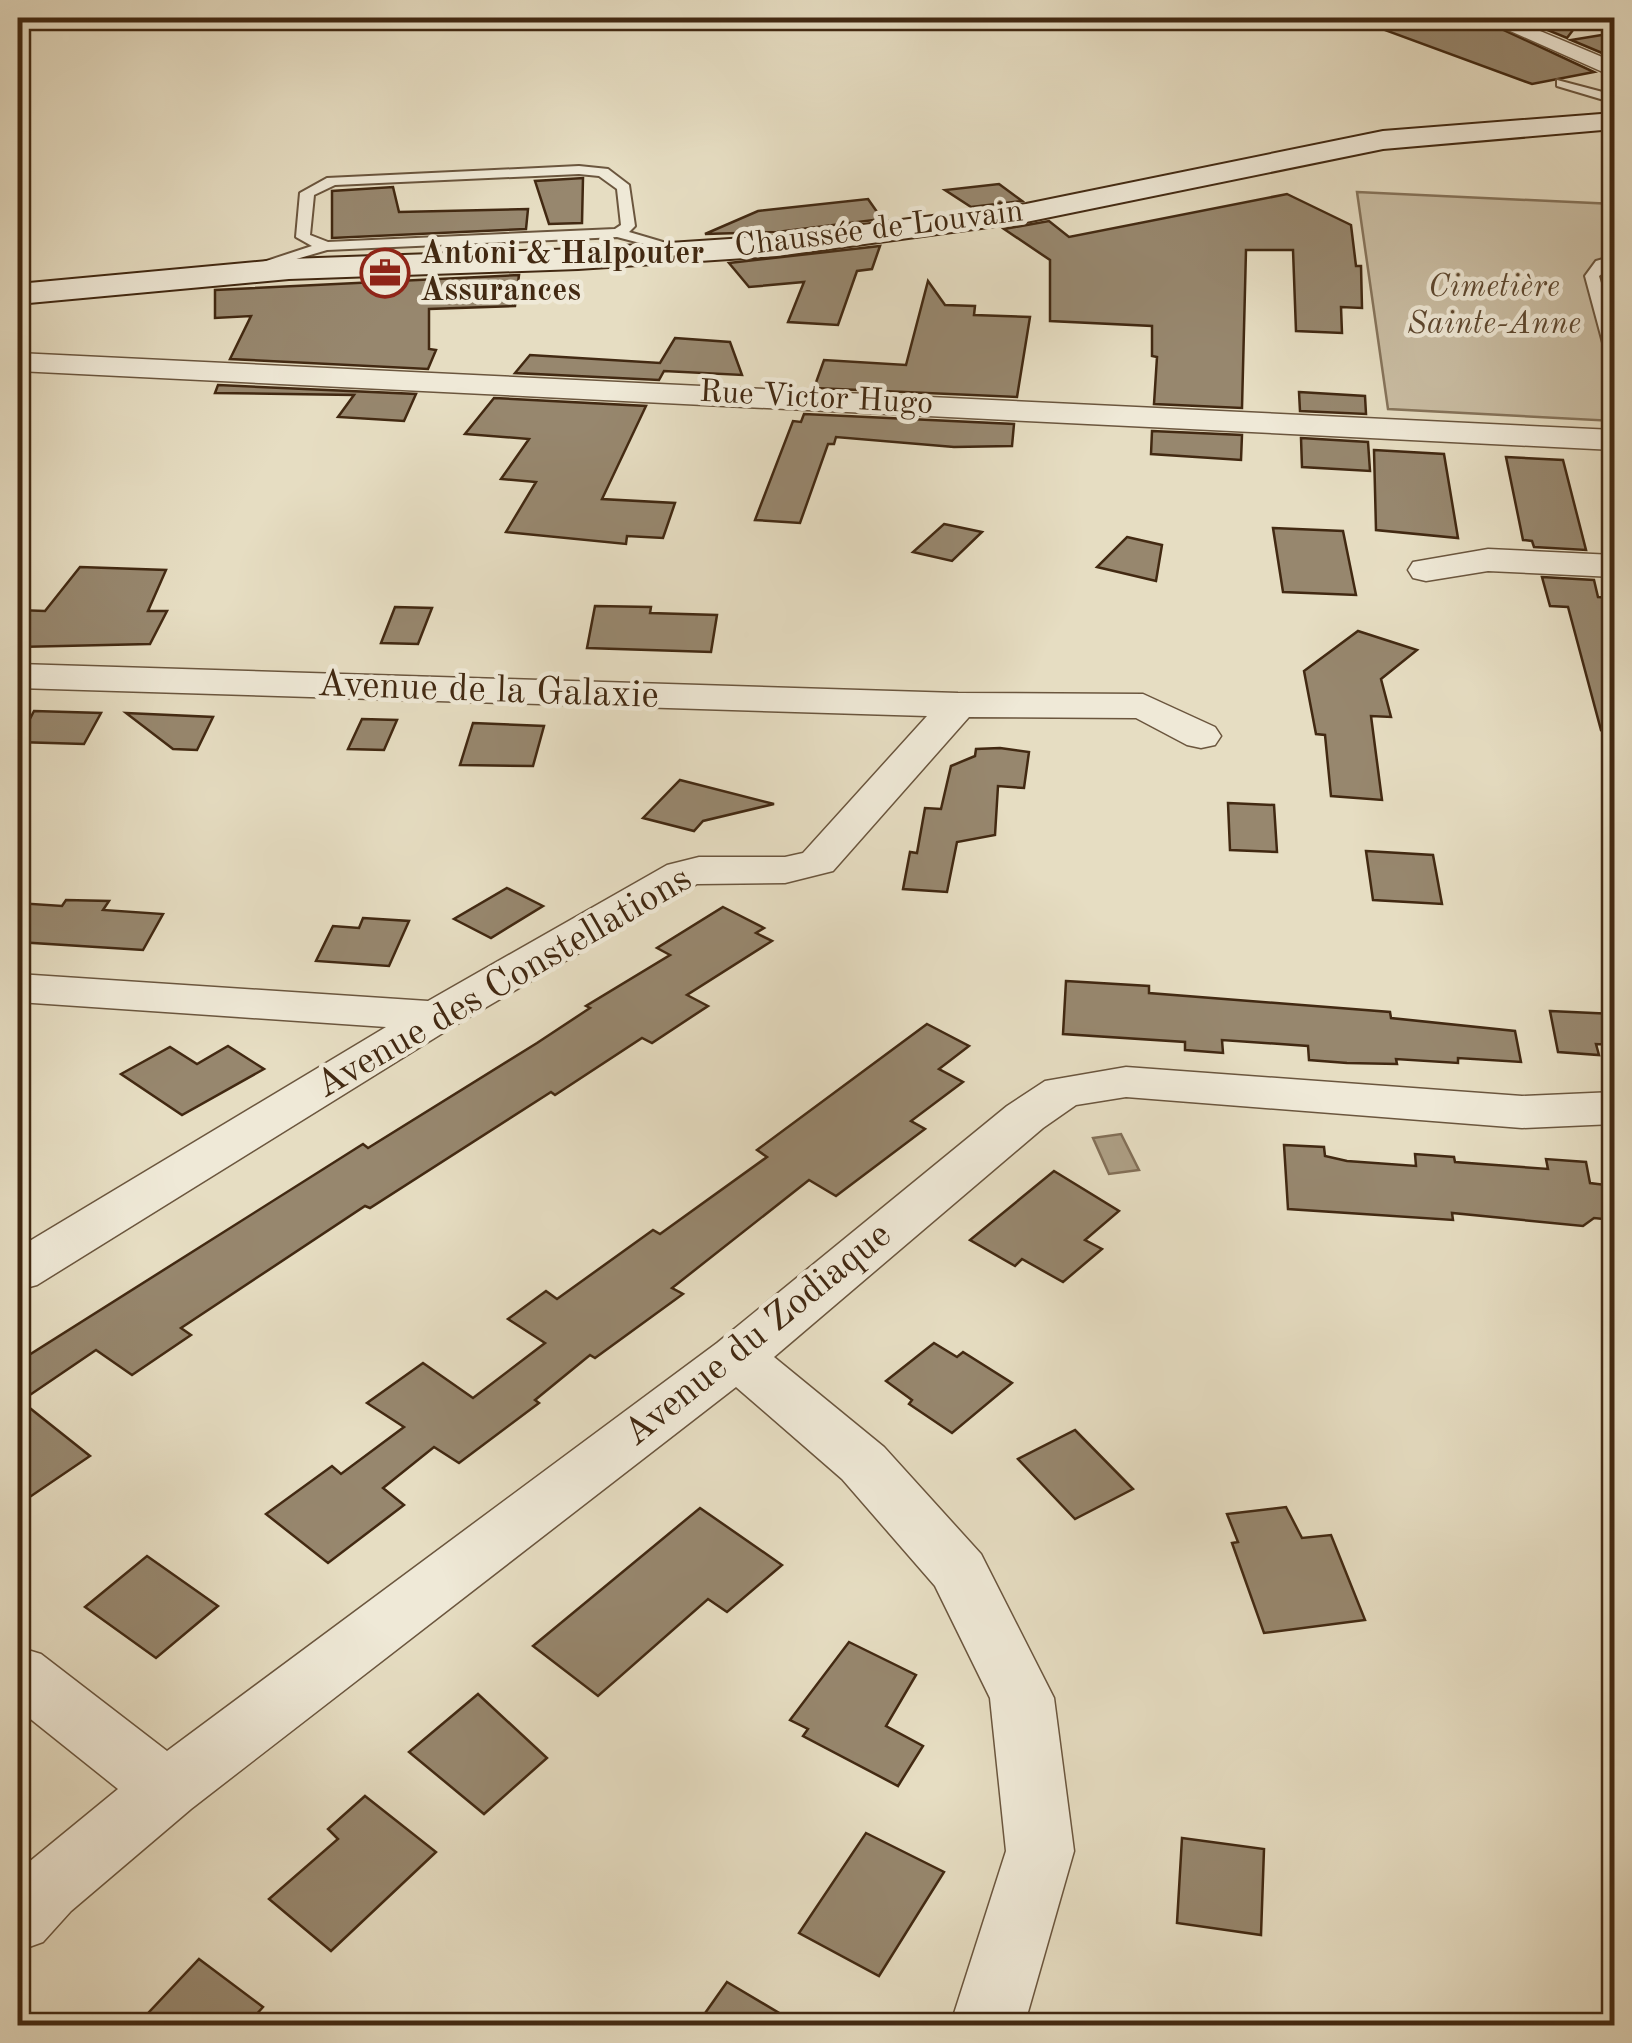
<svg xmlns="http://www.w3.org/2000/svg" width="1632" height="2043" viewBox="0 0 1632 2043" font-family="'Old Standard TT',serif">
<rect width="100%" height="100%" fill="#e6ddc2"/>
<filter id="stains"><feTurbulence type="fractalNoise" baseFrequency=".002" numOctaves="4"/><feColorMatrix values="0 0 0 0 .2 0 0 0 0 .09 0 0 0 0 .02 0 0 0 .5 -.17"/></filter>
<radialGradient id="worn" r=".72"><stop offset=".6" stop-color="#630" stop-opacity="0"/><stop offset="1" stop-color="#630" stop-opacity=".3"/></radialGradient>
<!-- green -->
<path fill="#cabea4" stroke="#86745b" stroke-width="2.5" d="M1357 192 1614 204V421L1388 409Z"/>
<!-- water -->
<path fill="#aea086" stroke="#837058" stroke-width="2.5" d="M1121 1134 1139 1170 1109 1174 1093 1138Z"/>
<!-- building -->
<g fill="#97876e" stroke="#422912" stroke-width="2.5">
<path d="M1441 18H1478L1594 72 1532 84 1382 29Z"/>
<path d="M1518 18H1582L1567 38Z"/>
<path d="M1614 33V58L1571 40Z"/>
<path d="M583 178 582 223 549 224 535 181Z"/>
<path d="M999 184 1022 201 971 207 945 190Z"/>
<path d="M393 187 399 212 528 209 526 229 332 238V191Z"/>
<path d="M1287 194 1351 225 1356 266H1361L1362 308 1341 307 1342 333 1296 331 1293 250H1246L1242 408 1154 404 1157 357 1152 356V326L1050 321V260L1004 229 1049 221 1069 237Z"/>
<path d="M868 199 882 219 777 232 705 234 758 211Z"/>
<path d="M880 246 872 269 857 271 838 325 788 322 804 282 749 287 729 263Z"/>
<path d="M519 275 515 306 429 309V349L436 350 428 369 230 359 251 316 215 318V290Z"/>
<path d="M928 281 945 305 975 306 974 315 1030 317 1017 397 814 388 824 360 906 365Z"/>
<path d="M675 338 730 342 742 375 664 371 659 380 515 373 530 355 660 363Z"/>
<path d="M218 385 416 394 404 421 338 417 354 395 215 393Z"/>
<path d="M1299 392 1365 396 1366 414 1300 411Z"/>
<path d="M494 398 646 406 602 499 675 503 663 538 627 536 626 544 506 532 536 482 501 479 529 439 465 434Z"/>
<path d="M804 414 1014 424 1012 446 954 447 836 437 834 444H828L800 523 755 520 793 421 801 422Z"/>
<path d="M1152 431 1242 435 1241 460 1151 454Z"/>
<path d="M1301 438 1368 442 1370 471 1302 467Z"/>
<path d="M1374 450 1444 454 1458 538 1376 530Z"/>
<path d="M1506 457 1563 460 1586 550 1534 547 1532 541 1523 540Z"/>
<path d="M944 524 982 532 952 561 913 552Z"/>
<path d="M1273 528 1343 531 1356 595 1283 592Z"/>
<path d="M1127 537 1162 545 1156 581 1097 567Z"/>
<path d="M80 567 166 570 148 611H167L150 644 18 647V610L45 611Z"/>
<path d="M1542 577 1594 580 1598 597 1614 598V728L1601 730 1568 607 1550 606Z"/>
<path d="M595 606 651 607 650 613 717 615 711 652 587 648Z"/>
<path d="M395 607 432 608 418 644 381 643Z"/>
<path d="M1358 631 1417 650 1381 679 1391 717 1371 716 1382 800 1331 796 1325 735 1316 734 1304 671Z"/>
<path d="M34 711 101 713 84 744 18 742Z"/>
<path d="M126 713 213 717 197 750 173 749Z"/>
<path d="M362 719 397 720 384 750 348 749Z"/>
<path d="M473 723 544 726 533 766 460 765Z"/>
<path d="M1000 748 1029 752 1024 788 998 786 995 835 957 842 947 892 903 889 910 852 917 853 925 808 941 809 951 766 975 756 976 749Z"/>
<path d="M680 780 774 804 703 821 694 831 643 818Z"/>
<path d="M1228 803 1274 805 1277 852 1230 850Z"/>
<path d="M1366 851 1433 855 1442 904 1373 900Z"/>
<path d="M507 888 543 906 491 938 454 919Z"/>
<path d="M66 900 109 901 103 910 163 914 143 950 18 942V903L62 906Z"/>
<path d="M723 907 764 928 756 933 772 941 687 995 708 1006 652 1043 642 1038 555 1095 551 1092 370 1208 365 1206 181 1328 191 1335 132 1375 96 1350 21 1401 90 1456 18 1505V1362L363 1144 368 1148 537 1043 590 1008 586 1006 670 955 657 948Z"/>
<path d="M363 918 409 921 389 966 316 961 333 926 359 928Z"/>
<path d="M1066 981 1149 986V993L1390 1012 1391 1018 1515 1031 1521 1062 1458 1058V1063L1396 1059 1397 1064 1347 1063 1309 1060 1308 1046 1222 1040 1223 1053 1185 1050V1042L1063 1034Z"/>
<path d="M1550 1011 1614 1014V1045L1596 1044 1599 1055 1558 1052Z"/>
<path d="M927 1024 969 1046 939 1069 963 1082 911 1121 925 1129 836 1196 809 1180 672 1288 683 1294 595 1358 590 1355 535 1400 539 1403 459 1463 434 1447 383 1488 404 1505 328 1563 266 1514 332 1466 341 1474 404 1427 367 1403 423 1363 473 1398 545 1343 508 1319 546 1291 557 1299 653 1230 660 1234 767 1157 757 1150Z"/>
<path d="M228 1046 264 1069 182 1115 121 1074 170 1047 197 1064Z"/>
<path d="M1284 1145 1324 1147 1325 1156 1347 1161 1416 1166 1415 1154 1454 1157 1455 1162 1548 1169 1546 1159 1586 1162 1590 1183 1614 1186V1220L1594 1218 1583 1226 1452 1213 1453 1220 1288 1209Z"/>
<path d="M1054 1171 1119 1211 1085 1240 1102 1249 1063 1282 1022 1259 1015 1266 970 1240Z"/>
<path d="M934 1343 957 1357 963 1352 1012 1383 952 1433 909 1404 912 1400 886 1381Z"/>
<path d="M1075 1430 1133 1489 1075 1519 1018 1459Z"/>
<path d="M1286 1507 1302 1538 1331 1535 1365 1620 1264 1633 1232 1543 1238 1542 1227 1514Z"/>
<path d="M700 1508 782 1565 727 1612 708 1599 598 1696 533 1646Z"/>
<path d="M147 1556 218 1606 156 1658 85 1607Z"/>
<path d="M849 1642 916 1675 886 1726 923 1746 898 1786 803 1736 808 1729 790 1720Z"/>
<path d="M478 1694 547 1758 484 1814 409 1752Z"/>
<path d="M365 1796 436 1852 331 1951 269 1899 338 1839 328 1829Z"/>
<path d="M866 1833 944 1872 879 1976 799 1933Z"/>
<path d="M1182 1838 1264 1849 1261 1935 1177 1923Z"/>
<path d="M199 1959 263 2007 246 2026H136Z"/>
<path d="M727 1982 801 2026H696Z"/>
</g>
<g fill="none" stroke-linecap="round" stroke-linejoin="round">
<!-- service casing -->
<g stroke="#6b563e" stroke-width="4">
<g id="service">
<path d="M1557 80 1614 95V103L1557 86Z"/>
<path d="M579 166 608 169 629 185 635 226 629 232 690 250V256L617 237 327 250 249 273 242 269 312 246 296 237 300 193 327 178ZM579 174 599 176 617 189 621 225 615 229 328 242 310 235 314 195 335 185Z"/>
<path d="M1614 256V265L1599 276 1614 328V359L1606 354 1585 276 1596 261Z"/>
</g>
</g>
<!-- minor casing -->
<g stroke="#6b563e" stroke-width="3">
<g id="minor">
<path d="M1481 18H1509L1614 62V77Z"/>
<path d="M18 353 1614 430V450L18 371Z"/>
<path d="M1488 549 1614 555V577L1488 571 1426 581 1413 578 1408 570 1413 562Z"/>
<path d="M18 664 958 693 1143 694 1215 727 1221 736 1215 745 1201 748 1187 745 1136 718 969 717 833 871 785 883 697 884 454 1026 37 1285 18 1290V1248L386 1027 18 1002V974L428 1001 667 865 699 857H785L803 853 927 716 18 688Z"/>
<path d="M1126 1067 1522 1096 1614 1092V1124L1522 1128 1126 1097 1076 1105 1043 1128 774 1357 884 1447 981 1554 1054 1698 1074 1851 1024 2026H950L1006 1851 990 1698 935 1586 842 1479 736 1387 191 1809 71 1911 43 1942 18 1951V1871L118 1789 18 1709V1647L41 1654 167 1751 717 1343 1007 1106 1045 1081Z"/>
</g>
</g>
<!-- secondary casing -->
<g stroke="#422912" stroke-width="4">
<path id="secondary" d="M1614 113V129L1383 149 1026 222 777 256 578 269 289 279 18 304V284L289 259 578 249 777 236 1026 204 1383 131Z"/>
</g>
<!-- service -->
<use href="#service" fill="#efe9d7" fill-rule="evenodd"/>
<!-- minor -->
<use href="#minor" fill="#efe9d7" fill-rule="evenodd"/>
<!-- secondary -->
<use href="#secondary" fill="#efe9d7" fill-rule="evenodd"/>
</g>
<!-- icons -->
<defs>
<g id="office-ring" transform="scale(2.5)"><circle r="9.5" fill="#efe9d7" stroke="#8f2418" stroke-width="1.5"/><path d="M-6-3h4V-5.5h4V-3h4V5H-6ZM-1-4.5V-3h2v-1.5ZM-6 0V1H6V0Z" fill="#8f2418"/></g>
</defs>
<g fill-rule="evenodd">
<use href="#office-ring" x="385" y="273"/>
</g>
<g text-anchor="middle" dominant-baseline="central" stroke-width="9" stroke-linejoin="round" paint-order="stroke">
<!-- far-street labels -->
<g font-size="32" fill="#422912" stroke="#efe9d7">
<text transform="translate(879 230) rotate(-7)">Chaussée de Louvain</text>
<text transform="translate(816 399) rotate(3)">Rue Victor Hugo</text>
</g>
<!-- far-poi labels -->
<g font-size="32" font-weight="bold" fill="#422912" stroke="#efe9d7" text-anchor="start">
<text x="420" y="255">Antoni &amp; Halpouter<tspan x="420" dy="37">Assurances</tspan></text>
</g>
<!-- far-park labels -->
<g font-size="32" font-style="italic" fill="#5d472f" stroke="#efe9d7">
<text x="1494" y="288">Cimetière<tspan x="1494" dy="37">Sainte-Anne</tspan></text>
</g>
<!-- street labels -->
<g font-size="38" fill="#422912" stroke="#efe9d7">
<text transform="translate(488 691) rotate(2)">Avenue de la Galaxie</text>
<text transform="translate(504 983) rotate(-30)">Avenue des Constellations</text>
<text transform="translate(758 1335) rotate(-39)">Avenue du Zodiaque</text>
</g>
</g>
<!-- margin -->
<rect width="1632" height="2043" fill="none" stroke="#e6ddc2" stroke-width="60"/>
<rect x="20" y="20" width="1592" height="2003" fill="none" stroke="#422912" stroke-width="5"/>
<rect x="30" y="30" width="1572" height="1983" fill="none" stroke="#422912" stroke-width="2.5"/>
<rect width="100%" height="100%" filter="url(#stains)"/>
<rect width="100%" height="100%" fill="url(#worn)"/>
</svg>
